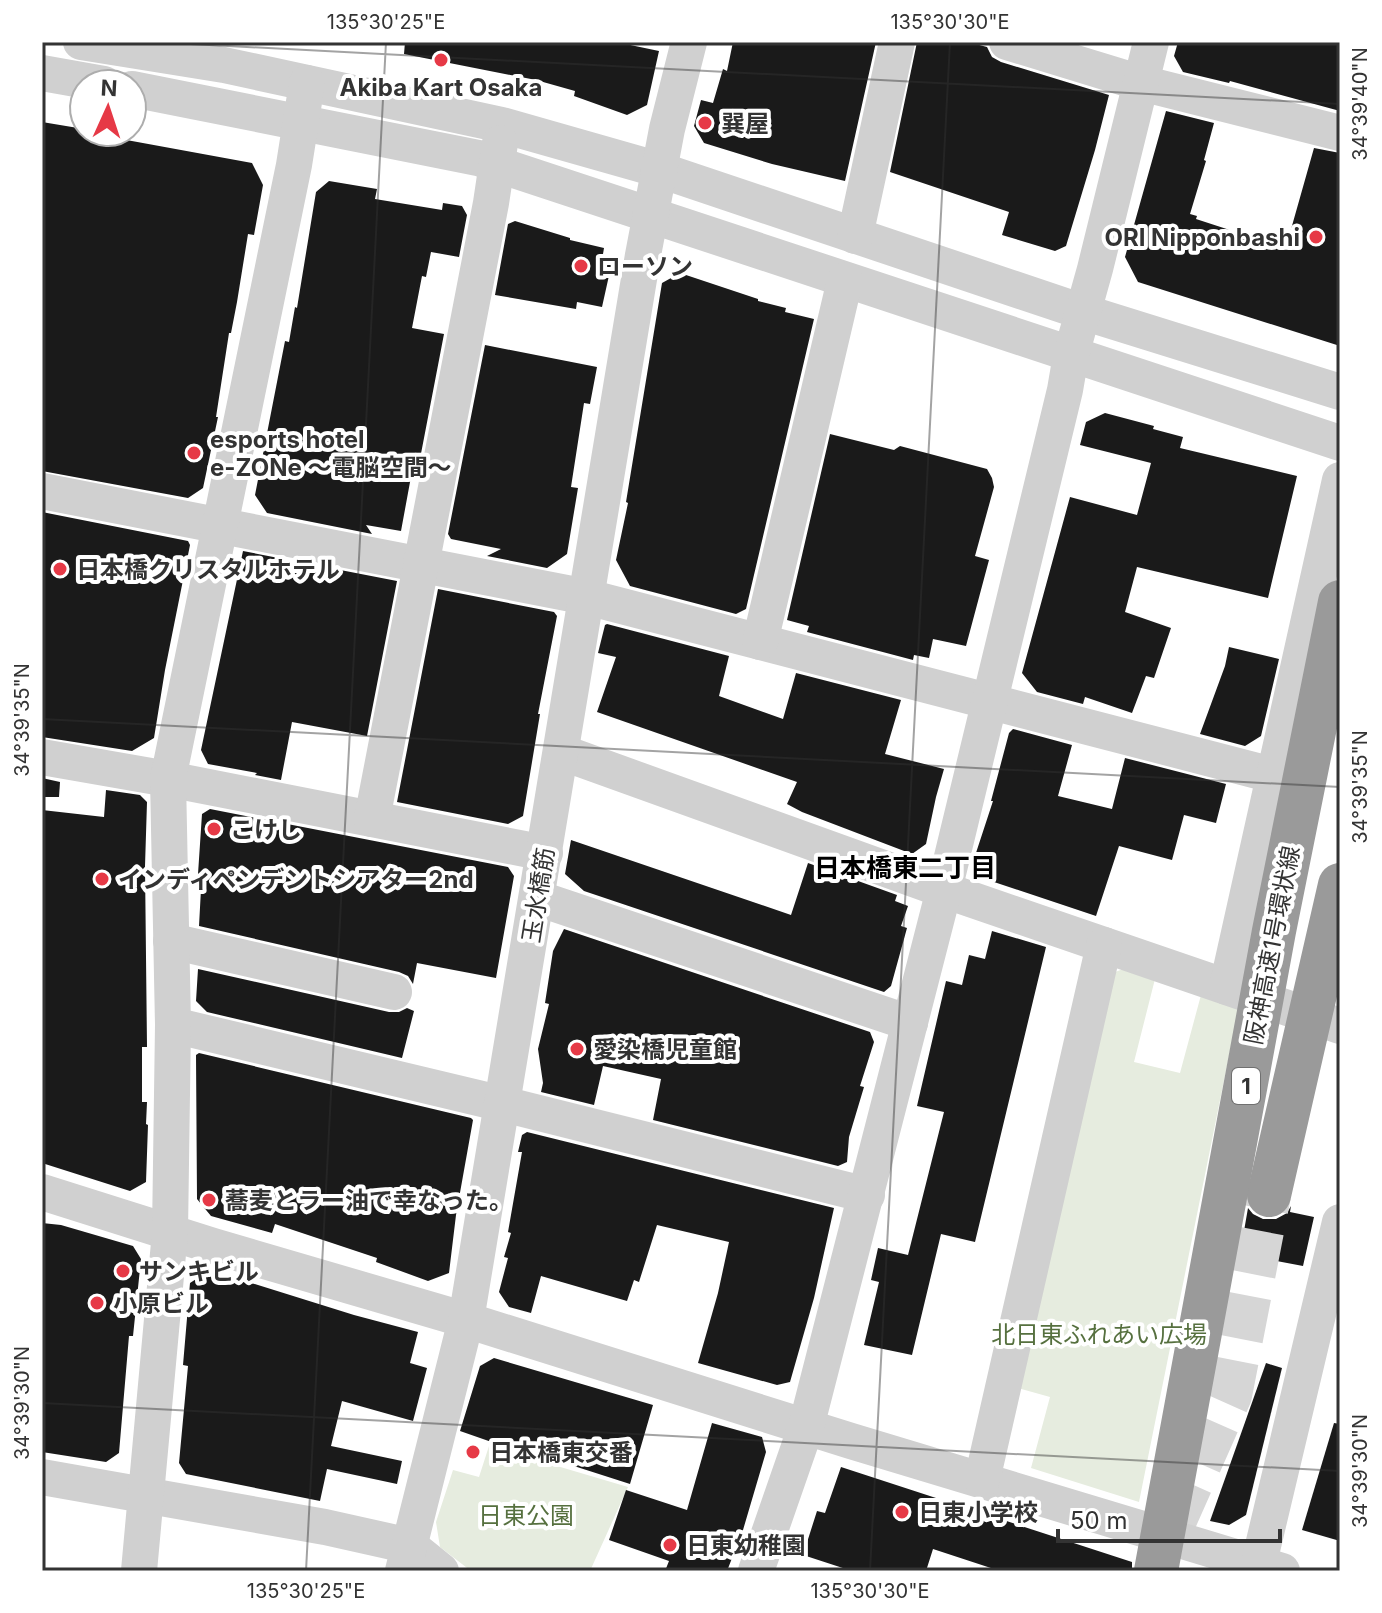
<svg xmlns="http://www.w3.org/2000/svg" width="1382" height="1613" viewBox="0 0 1382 1613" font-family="Inter,'Noto Sans JP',sans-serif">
<rect width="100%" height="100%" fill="#fff"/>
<!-- green -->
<g fill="#e6ecdf">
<path d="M1126 968 1155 979 1134 1062 1180 1073 1201 995 1239 1006 1139 1502 1031 1468 1050 1397 1014 1387 1107 975Z"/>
<path d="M489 1446 628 1487 590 1571H471L440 1547 436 1522 453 1470 479 1477Z"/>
</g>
<!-- building -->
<g fill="#1a1a1a">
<path d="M405 42H616L659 51 647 105 627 115 574 96 575 91 536 80 404 54Z"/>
<path d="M733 42H876L845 181 772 164 704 143 694 126 701 100 713 103 723 69 727 71Z"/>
<path d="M917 42H968L987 47 992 57 1001 62 1109 95 1095 150 1066 246 1055 251 1002 235 1009 212 890 172Z"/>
<path d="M1178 42H1340V111L1230 81 1229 83 1183 72 1174 56Z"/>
<path d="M1166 111 1214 123 1204 160 1206 161 1190 214 1197 216 1196 219 1279 246 1286 247 1314 148 1340 153V346L1138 282 1125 257Z"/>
<path d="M42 122 84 129V132H100L122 136 121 139 252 163 263 185 254 235 248 234 237 302 231 333H229L216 417H218L203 488 188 498 42 471Z"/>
<path d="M329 181 377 189 375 199 442 210 443 203 462 206 467 215 459 257 431 252 426 277 422 276 412 328 444 334 419 464 415 455 401 531 366 525 372 534 267 513 255 495 285 341 289 342 295 307 297 308 316 192Z"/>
<path d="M515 221 570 238V240L604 248 602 260 612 262 602 307 577 302 576 309 495 295 508 224Z"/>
<path d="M680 273 758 299V301L786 308 785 312 814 319 746 609 736 614 630 586 616 560 628 503 626 502 662 283Z"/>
<path d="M485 345 597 367 590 404 584 403 571 487 578 488 567 554 547 568 487 556 501 549 451 539 448 534Z"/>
<path d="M1105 413 1154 426 1153 429 1183 437 1180 448 1297 476 1268 598 1137 567 1125 612 1171 628 1154 678 1146 676 1132 713 1085 697 1083 704 1037 692 1022 673 1070 497 1137 515 1151 463 1080 445 1086 422Z"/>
<path d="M830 434 894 450 900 446 987 469 992 478 994 487 975 556 989 560 966 646 933 639 929 658 914 655 913 660 807 632 809 626 787 620Z"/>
<path d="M42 512 188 541 190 545 165 670 154 738 132 751 42 737Z"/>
<path d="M243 551 397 581 367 736 292 722 281 780 255 775 257 773 208 764 201 750Z"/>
<path d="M438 589 554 612 557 616 538 714H540L523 816 508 824 397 802Z"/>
<path d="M607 624 729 656 719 696 783 719 796 673 901 700 885 754 944 769 936 797 926 844 912 854 802 812 787 804 797 782 597 712 616 657 598 653 605 625Z"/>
<path d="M1229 647 1279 659 1261 736 1245 746 1200 734 1225 666Z"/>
<path d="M1013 729 1072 745 1058 796 1112 809 1125 758 1226 784 1216 823 1184 815 1172 860 1119 846 1096 916 979 877 973 862 993 801H991L1009 733Z"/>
<path d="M42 778 60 782 59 797H42Z"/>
<path d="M106 790 140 795 147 802 145 866 147 1047H142V1102H147L146 1124 148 1125 146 1182 130 1191 42 1163V810L104 817Z"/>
<path d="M210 809 508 867 514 876 496 978 417 963 413 984 408 976 399 972 199 926 201 889H197L202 814Z"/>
<path d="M571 840 791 915 808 863 897 895 895 901 908 906 901 926 907 928 891 986 884 992 584 891 565 874Z"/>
<path d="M564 929 870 1032 874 1042 860 1086 864 1087 849 1137 847 1162 838 1166 653 1120 661 1079 603 1066 594 1105 541 1092 543 1083 538 1049 549 1004 545 1003 553 951Z"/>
<path d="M992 931 1046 947 975 1242 941 1234 912 1355 864 1345 879 1282 871 1280 878 1248 908 1255 944 1112 917 1106 946 981 962 985 969 955 985 959Z"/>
<path d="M198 969 389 1012H399L407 1008 414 1011 402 1058 207 1012 196 1001Z"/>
<path d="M199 1053 471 1118 473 1120 456 1215 449 1273 428 1281 376 1262 377 1258 275 1224 272 1233 211 1216 197 1199 196 1055Z"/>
<path d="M527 1132 834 1208 814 1298 790 1382 777 1385 698 1363 718 1293 729 1242 657 1225 639 1282 634 1280 627 1301 541 1276 531 1313 509 1307 499 1292 508 1258 504 1257 511 1233 508 1232 522 1152H518L522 1135Z"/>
<path d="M1291 1206 1290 1212 1314 1217 1303 1266 1240 1254 1248 1208 1253 1214 1263 1219H1276L1287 1213Z"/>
<path d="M42 1223 61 1225 133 1246 141 1259 133 1336H129L119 1453 106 1462 42 1452Z"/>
<path d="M210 1270 354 1315 418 1332 410 1363 427 1368 413 1421 342 1401 331 1446 402 1461 397 1484 327 1469 320 1501 186 1474 179 1463 188 1366 183 1365 190 1283Z"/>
<path d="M494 1358 653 1405 630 1484 549 1458 550 1454 505 1440 503 1446 460 1431 480 1366Z"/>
<path d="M1266 1363 1282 1368 1246 1515 1229 1525 1210 1521Z"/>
<path d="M712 1423 762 1437 766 1452 743 1530 727 1571H665L669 1561 609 1540 626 1490 687 1510Z"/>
<path d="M1334 1423 1340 1424V1541L1302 1530Z"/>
<path d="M841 1467 1132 1562V1571H1000L933 1549 926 1571H852L803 1555 817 1511 825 1513Z"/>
</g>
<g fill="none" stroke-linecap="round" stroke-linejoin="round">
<!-- highway-tunnel -->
<path stroke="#d6d6d6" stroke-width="44" stroke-dasharray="44 22" stroke-linecap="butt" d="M1173 1524 1230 1395 1269 1195"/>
<!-- minor -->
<g stroke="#d0d0d0" stroke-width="36">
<path d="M81 42 224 65 502 125 660 170 1083 312 1340 392"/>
<path d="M1007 42 1141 83 1340 133"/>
<path d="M42 73 104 84"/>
<path d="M132 89 478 158 1340 443"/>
<path d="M855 236 897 42"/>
<path d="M42 491 587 597 1273 775"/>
<path d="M760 642 845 280"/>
<path d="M561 752 944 890 1340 1026"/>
<path d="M42 757 168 779 545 853"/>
<path d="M372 819 491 203 500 143"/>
<path d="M537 898 910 1023"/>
<path d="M171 941 394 992"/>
<path d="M1227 987 1340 480"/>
<path d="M173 1025 503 1104 867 1195"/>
<path d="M42 1192 213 1246 466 1320 851 1441 1282 1571"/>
<path d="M42 1477 325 1527 410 1546 441 1571"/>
<path d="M982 1480 1104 945"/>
<path d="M139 1571 170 1232 173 1025 168 779 294 165 307 83"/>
<path d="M403 1571 466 1320 643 255 667 129 689 42"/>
<path d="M756 1571 806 1427 944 890 1065 390 1071 355 1095 269 1151 42"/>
<path d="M1257 1571 1340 1222"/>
</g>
<!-- highway-bridge -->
<g stroke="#9a9a9a" stroke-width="44">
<path d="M1269 1195 1340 885"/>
<path d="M1156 1571 1274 931 1340 602"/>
</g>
</g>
<!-- ticks -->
<path fill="none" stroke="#333" stroke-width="2" stroke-opacity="0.45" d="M153 42 1340 104M42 719 1340 787M42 1403 1340 1471M306 1571 386 42M870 1571 950 42"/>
<!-- markers -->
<g fill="#e63946" stroke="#fff" stroke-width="3">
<circle cx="441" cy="60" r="8"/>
<circle cx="705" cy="123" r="8"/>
<circle cx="1316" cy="237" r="8"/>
<circle cx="581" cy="266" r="8"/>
<circle cx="194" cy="453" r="8"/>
<circle cx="60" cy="569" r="8"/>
<circle cx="214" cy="829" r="8"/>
<circle cx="102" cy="879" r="8"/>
<circle cx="577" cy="1049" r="8"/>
<circle cx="209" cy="1200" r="8"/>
<circle cx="123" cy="1271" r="8"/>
<circle cx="97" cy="1303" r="8"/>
<circle cx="473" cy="1452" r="8"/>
<circle cx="902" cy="1512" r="8"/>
<circle cx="670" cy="1545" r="8"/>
</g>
<g text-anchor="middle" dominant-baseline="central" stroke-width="8" stroke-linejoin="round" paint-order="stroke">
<!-- shield labels -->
<rect fill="#fff" stroke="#707070" stroke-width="2" x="1232" y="1068" width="28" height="36" rx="6"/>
<g font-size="22" font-weight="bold" fill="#333">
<text x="1246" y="1086">1</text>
</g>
<!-- poi labels -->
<g font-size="24" font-weight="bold" fill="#333" stroke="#fff" text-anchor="start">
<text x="441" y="87" text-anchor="middle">Akiba Kart Osaka</text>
<text x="721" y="123">巽屋</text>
<text x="1300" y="237" text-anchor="end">ORI Nipponbashi</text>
<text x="597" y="266">ローソン</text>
<text x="210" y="439">esports hotel<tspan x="210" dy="28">e-ZONe ～電脳空間～</tspan></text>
<text x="76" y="569">日本橋クリスタルホテル</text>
<text x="230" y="829">こけし</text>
<text x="118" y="879">インディペンデントシアター2nd</text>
<text x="593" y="1049">愛染橋児童館</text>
<text x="225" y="1200">蕎麦とラー油で幸なった。</text>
<text x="139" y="1271">サンキビル</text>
<text x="113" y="1303">小原ビル</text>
<text x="489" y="1452">日本橋東交番</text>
<text x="918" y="1512">日東小学校</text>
<text x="686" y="1545">日東幼稚園</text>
</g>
<!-- street labels -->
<g font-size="24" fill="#333" stroke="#fff">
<text transform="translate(538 895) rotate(-81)">玉水橋筋</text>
<text transform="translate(1272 945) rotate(-79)">阪神高速1号環状線</text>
</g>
<!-- park labels -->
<g font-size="24" fill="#56703f" stroke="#fff">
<text x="1099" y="1334">北日東ふれあい広場</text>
<text x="526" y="1515">日東公園</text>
</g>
<!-- neighbourhood labels -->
<g font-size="26" font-weight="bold" fill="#000" stroke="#fff">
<text x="905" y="867">日本橋東二丁目</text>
</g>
</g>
<!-- border -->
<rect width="1382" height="1613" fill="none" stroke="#ffffff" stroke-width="88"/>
<!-- north arrow -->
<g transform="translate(108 108) rotate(3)"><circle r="38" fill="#ffffff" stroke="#adadad" stroke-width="2"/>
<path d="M0-6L14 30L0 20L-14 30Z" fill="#e63946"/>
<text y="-12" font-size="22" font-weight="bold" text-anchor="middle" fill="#333333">N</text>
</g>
<!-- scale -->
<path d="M1058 1529v12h222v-12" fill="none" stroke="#333333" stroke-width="4"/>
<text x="1070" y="1529" font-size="24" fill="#333333" stroke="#ffffff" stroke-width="6" paint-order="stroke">50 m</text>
<rect x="44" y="44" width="1294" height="1525" fill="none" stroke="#333" stroke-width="3"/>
<g font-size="20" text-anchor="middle" fill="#333">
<text x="386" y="29">135°30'25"E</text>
<text x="950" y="29">135°30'30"E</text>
<text transform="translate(1360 104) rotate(-90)" y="7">34°39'40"N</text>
<text transform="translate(22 720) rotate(-90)" y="7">34°39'35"N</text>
<text transform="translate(1360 787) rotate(-90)" y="7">34°39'35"N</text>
<text transform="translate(22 1403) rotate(-90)" y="7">34°39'30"N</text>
<text transform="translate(1360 1471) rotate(-90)" y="7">34°39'30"N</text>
<text x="306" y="1598">135°30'25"E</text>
<text x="870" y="1598">135°30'30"E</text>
</g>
</svg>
